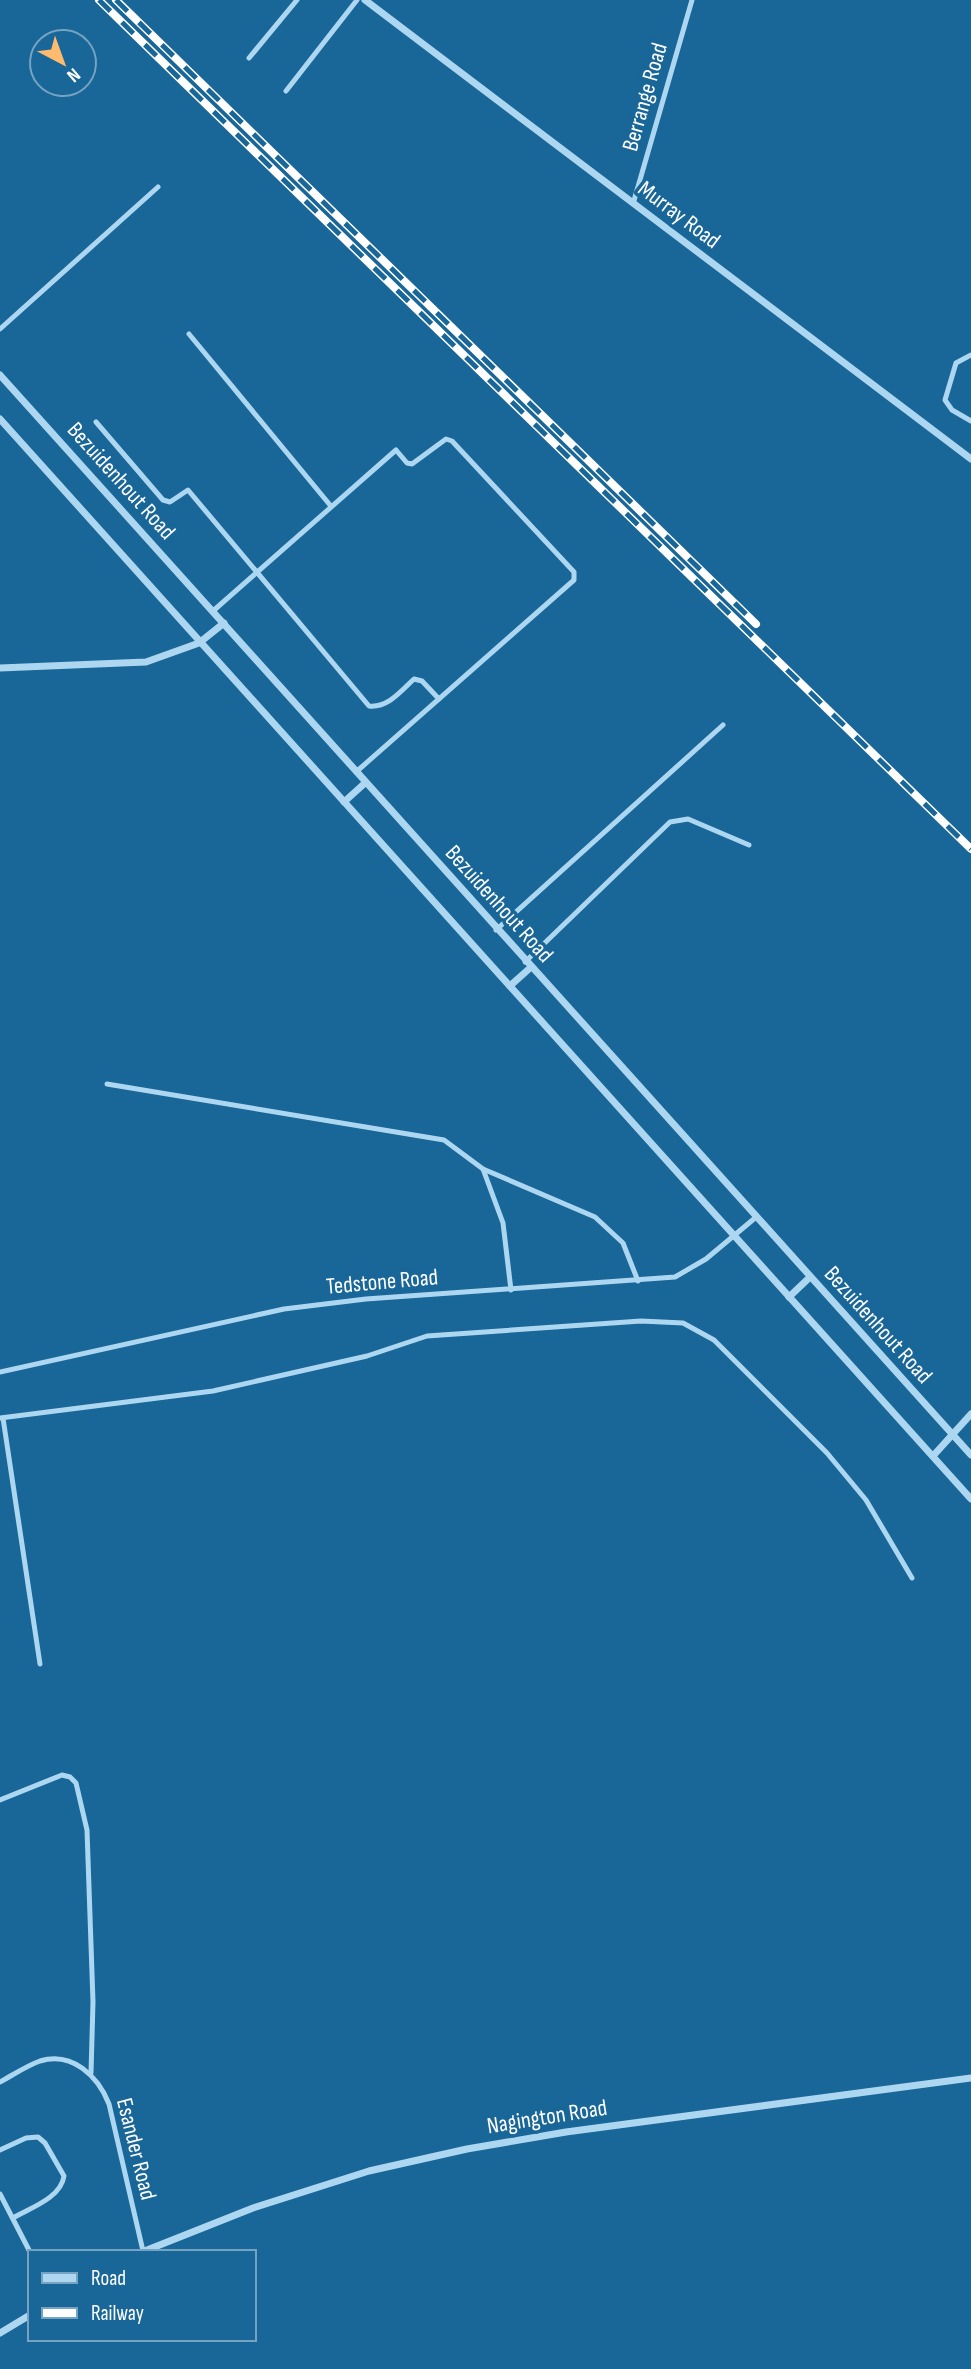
<svg xmlns="http://www.w3.org/2000/svg" width="971" height="2369" viewBox="0 0 971 2369" font-family="'Sofia Sans Condensed',sans-serif">
<rect width="100%" height="100%" fill="#196698"/>
<g fill="none" stroke-linecap="round" stroke-linejoin="round">
<!-- service -->
<g stroke="#add7f1" stroke-width="5">
<path d="M249 58 297 0"/>
<path d="M286 91 357 0"/>
<path d="M633 204 692 0"/>
<path d="M0 329 158 187"/>
<path d="M189 334 330 505"/>
<path d="M971 355 956 363 945 400 952 410 971 421"/>
<path d="M96 422 163 500 170 502 188 490 369 706C388 708 401 691 414 679L422 681 439 699"/>
<path d="M213 611 396 450 407 463 412 464 446 439 452 441 574 572V580L356 772"/>
<path d="M496 930 723 725"/>
<path d="M525 962 670 822 688 819 749 845"/>
<path d="M107 1084 444 1140 483 1169 503 1223 511 1290"/>
<path d="M483 1169 595 1217 623 1243 638 1281"/>
<path d="M0 1372 284 1309 366 1299 675 1277 706 1259 755 1218"/>
<path d="M0 1418 213 1391 367 1356 427 1336 641 1321 683 1323 714 1340 827 1453 866 1500 912 1578"/>
<path d="M3 1418 40 1664"/>
<path d="M0 1800 62 1775 70 1777 76 1783 87 1830 93 2002 91 2073"/>
<path d="M0 2082C13 2075 26 2066 40 2061 72 2051 98 2076 109 2104L143 2251"/>
<path d="M0 2150 26 2138 38 2137 45 2143 64 2176C61 2198 30 2208 13 2218"/>
<path d="M0 2194 30 2252"/>
</g>
<!-- minor -->
<g stroke="#add7f1" stroke-width="7">
<path d="M365 0 971 459"/>
<path d="M0 375 971 1455"/>
<path d="M0 419 971 1499"/>
<path d="M0 668 146 662 199 643 224 623"/>
<path d="M344 802 365 783"/>
<path d="M510 986 530 968"/>
<path d="M789 1297 809 1278"/>
<path d="M933 1456 971 1414"/>
<path d="M142 2252 253 2208 369 2171 467 2149 566 2132 971 2078"/>
<path d="M0 2333 30 2315"/>
</g>
<!-- rail casing -->
<g stroke="#fff" stroke-width="8">
<g id="rail">
<path d="M99 0 971 849"/>
<path d="M116 0 756 624"/>
</g>
</g>
<!-- rail -->
<use href="#rail" stroke="#196698" stroke-width="5" stroke-dasharray="16" stroke-linecap="butt"/>
</g>
<g text-anchor="middle" dominant-baseline="central" stroke-width="7" stroke-linejoin="round" paint-order="stroke">
<!-- street labels -->
<g font-size="23" fill="#fff" stroke="#196698">
<text transform="translate(645 97) rotate(-74)">Berrange Road</text>
<text transform="translate(679 215) rotate(37)">Murray Road</text>
<text transform="translate(121 481) rotate(48)">Bezuidenhout Road</text>
<text transform="translate(499 904) rotate(48)">Bezuidenhout Road</text>
<text transform="translate(382 1282) rotate(-5)">Tedstone Road</text>
<text transform="translate(878 1325) rotate(48)">Bezuidenhout Road</text>
<text transform="translate(547 2117) rotate(-9)">Nagington Road</text>
<text transform="translate(136 2149) rotate(76)">Esander Road</text>
</g>
</g>
<!-- legend -->
<rect x="28" y="2250" width="228" height="91" fill="#196698" stroke="#75a3c1" stroke-width="2"/>
<rect x="42" y="2273" width="35" height="10" fill="#add7f1" stroke="#75a3c1" stroke-width="2"/>
<text x="91" y="2285" font-size="21" fill="#ffffff">Road</text>
<rect x="42" y="2308" width="35" height="10" fill="#ffffff" stroke="#75a3c1" stroke-width="2"/>
<text x="91" y="2320" font-size="21" fill="#ffffff">Railway</text>
<!-- north arrow -->
<g transform="translate(63 63) rotate(139)"><circle r="33" fill="#196698" stroke="#75a3c1" stroke-width="2"/>
<path d="M0-5L12 26L0 18L-12 26Z" fill="#ffbb6d"/>
<text y="-10" font-size="19" font-weight="bold" text-anchor="middle" fill="#ffffff">N</text>
</g>
</svg>
